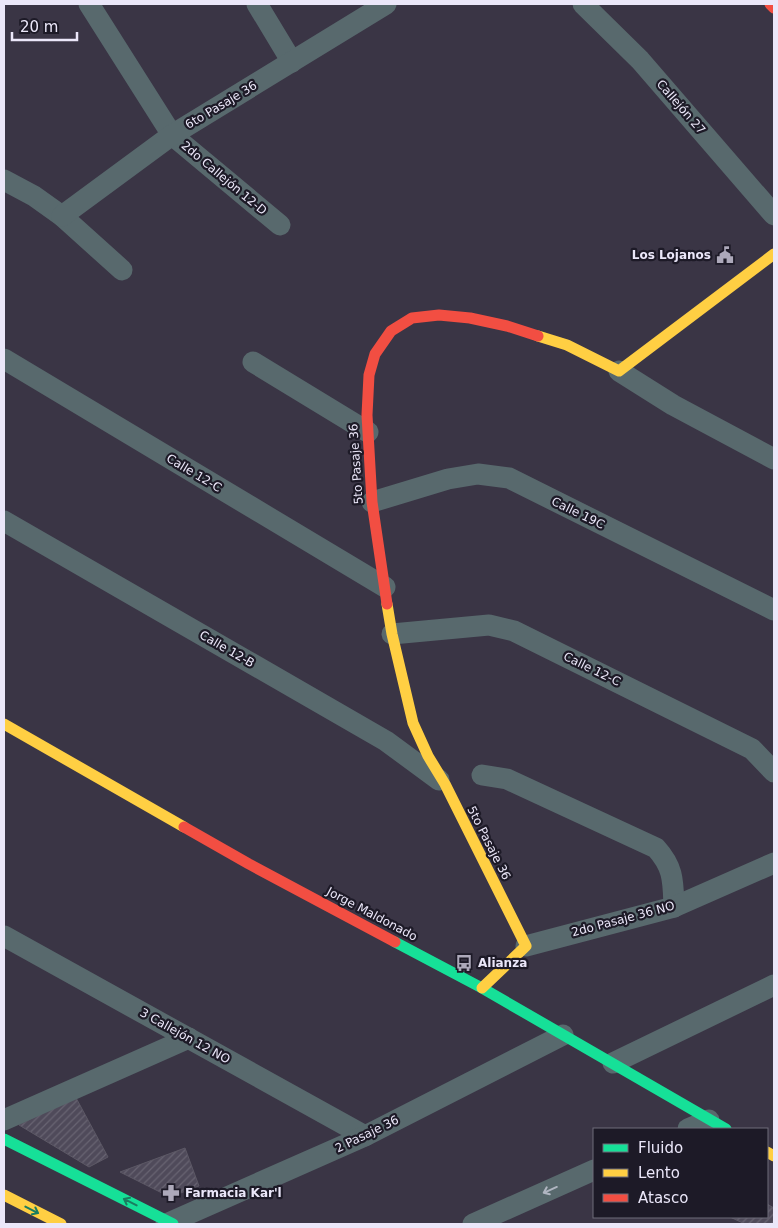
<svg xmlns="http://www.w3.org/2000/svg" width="778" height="1228" viewBox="0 0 778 1228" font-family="'DejaVu Sans',sans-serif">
<defs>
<pattern id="building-hatch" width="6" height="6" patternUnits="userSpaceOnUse" patternTransform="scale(1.25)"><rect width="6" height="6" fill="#4f4a5a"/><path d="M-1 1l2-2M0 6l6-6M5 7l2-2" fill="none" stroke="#686472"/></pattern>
</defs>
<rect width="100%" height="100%" fill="#3a3545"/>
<!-- building -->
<g fill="url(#building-hatch)" stroke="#5c5865">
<path d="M75 1096 108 1157 89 1167 19 1125Z"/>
<path d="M185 1148 199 1186 170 1197 120 1172Z"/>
<path d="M767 1204 774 1208V1224H745L730 1217H767Z"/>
</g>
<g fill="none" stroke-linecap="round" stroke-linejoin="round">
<!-- street -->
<g stroke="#58696d" stroke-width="21">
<path d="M89 4 172 135 280 225"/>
<path d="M257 4 292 62"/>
<path d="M583 4 640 60 774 215"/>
<path d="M4 180 34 196 62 216 122 270"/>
<path d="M62 216 172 135 386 4"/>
<path d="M4 359 385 587"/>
<path d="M253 362 368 432"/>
<path d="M619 371 673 405 774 459"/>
<path d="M372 502 448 479 478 474 509 478 774 610"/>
<path d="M4 521 386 741 439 780"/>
<path d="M392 634 489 625 514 631 752 749 774 772"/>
<path d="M482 775 507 779 656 848C674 868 673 881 674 907"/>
<path d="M4 936 365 1136"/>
<path d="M526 946 674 907 774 863"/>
<path d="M613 1063 774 985"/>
<path d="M4 1120 189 1038"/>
<path d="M688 1129 709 1120"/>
<path d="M166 1224 365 1136 563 1035"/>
<path d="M473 1224 594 1170"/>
</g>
<!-- fast -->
<g stroke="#16e098" stroke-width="11">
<path d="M395 942 482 988 726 1129"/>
<path d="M4 1139 173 1224"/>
</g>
<!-- slow -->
<g stroke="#ffcf43" stroke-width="11">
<path d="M538 336 567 345 619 371 774 254"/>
<path d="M387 604 392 634 413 723 428 756 445 784 526 946 482 988"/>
<path d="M4 724 184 827"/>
<path d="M767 1152 774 1156"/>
<path d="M4 1195 61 1224"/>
</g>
<!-- jam -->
<g stroke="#f24e42" stroke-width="11">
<path d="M770 4 774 8"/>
<path d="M387 604 372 502 367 415 369 375 375 354 391 331 412 318 439 315 470 318 507 326 538 336"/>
<path d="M184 827 249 864 395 942"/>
</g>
</g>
<!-- one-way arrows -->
<defs><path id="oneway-shaft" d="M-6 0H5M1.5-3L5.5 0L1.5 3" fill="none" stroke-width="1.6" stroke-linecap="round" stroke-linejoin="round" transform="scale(1.25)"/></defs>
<use stroke="#b0b5c1" href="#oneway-shaft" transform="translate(550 1190) rotate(156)"/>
<g stroke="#1a7d60">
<use href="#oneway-shaft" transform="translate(130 1202) rotate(-153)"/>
<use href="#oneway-shaft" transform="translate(32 1210) rotate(27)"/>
</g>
<!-- icons -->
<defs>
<g id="civic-bare" transform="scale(1.35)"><path d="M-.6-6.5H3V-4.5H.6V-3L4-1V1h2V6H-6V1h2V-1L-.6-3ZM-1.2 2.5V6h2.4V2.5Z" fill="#ada9ba" stroke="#1d1a27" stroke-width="2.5" paint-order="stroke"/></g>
<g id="bus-bare" transform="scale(1.35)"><path d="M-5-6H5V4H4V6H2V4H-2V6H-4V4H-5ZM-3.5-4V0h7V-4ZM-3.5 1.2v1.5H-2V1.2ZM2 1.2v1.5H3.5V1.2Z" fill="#ada9ba" stroke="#1d1a27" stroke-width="2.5" paint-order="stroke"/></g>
<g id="pharmacy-bare" transform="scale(1.35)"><path d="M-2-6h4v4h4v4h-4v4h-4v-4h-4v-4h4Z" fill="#ada9ba" stroke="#1d1a27" stroke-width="2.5" paint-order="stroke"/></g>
</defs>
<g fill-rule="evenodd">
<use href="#civic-bare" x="725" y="255"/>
<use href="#bus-bare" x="464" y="963"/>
<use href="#pharmacy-bare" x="171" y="1193"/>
</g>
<g text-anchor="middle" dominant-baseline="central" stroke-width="4.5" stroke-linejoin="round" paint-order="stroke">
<!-- street labels -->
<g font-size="12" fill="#ebe7f9" stroke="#1d1a27">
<text transform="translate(221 105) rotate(-31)">6to Pasaje 36</text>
<text transform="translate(681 107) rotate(49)">Callejón 27</text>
<text transform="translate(224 178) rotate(40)">2do Callejón 12-D</text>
<text transform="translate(356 464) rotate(-94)">5to Pasaje 36</text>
<text transform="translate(194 473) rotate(31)">Calle 12-C</text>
<text transform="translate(578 513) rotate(26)">Calle 19C</text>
<text transform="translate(227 649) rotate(30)">Calle 12-B</text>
<text transform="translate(592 669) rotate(26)">Calle 12-C</text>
<text transform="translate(489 843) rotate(63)">5to Pasaje 36</text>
<text transform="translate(372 914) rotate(28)">Jorge Maldonado</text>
<text transform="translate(623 919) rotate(-15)">2do Pasaje 36 NO</text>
<text transform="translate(185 1036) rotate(29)">3 Callejón 12 NO</text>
<text transform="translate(367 1134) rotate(-26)">2 Pasaje 36</text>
</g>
<!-- poi labels -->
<g font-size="12" font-weight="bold" fill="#ebe7f9" stroke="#1d1a27" text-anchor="start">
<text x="711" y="255" text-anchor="end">Los Lojanos</text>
<text x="478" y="963">Alianza</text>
<text x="185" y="1193">Farmacia Kar'l</text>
</g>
</g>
<!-- border -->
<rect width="778" height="1228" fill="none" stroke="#ebe7f9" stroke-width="10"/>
<!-- legend -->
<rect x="593" y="1128" width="175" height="90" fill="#1d1a27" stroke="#6f6c7b"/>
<rect x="603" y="1144" width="25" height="8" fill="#16e098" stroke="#6f6c7b"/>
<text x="638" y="1153" font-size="15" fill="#ebe7f9">Fluido</text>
<rect x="603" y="1169" width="25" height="8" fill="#ffcf43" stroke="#6f6c7b"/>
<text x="638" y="1178" font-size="15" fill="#ebe7f9">Lento</text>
<rect x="603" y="1194" width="25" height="8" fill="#f24e42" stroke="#6f6c7b"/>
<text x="638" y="1203" font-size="15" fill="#ebe7f9">Atasco</text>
<!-- scale -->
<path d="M12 32v8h65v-8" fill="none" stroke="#ebe7f9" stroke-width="2.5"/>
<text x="20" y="32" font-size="15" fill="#ebe7f9" stroke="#1d1a27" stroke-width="4" paint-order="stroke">20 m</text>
</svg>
